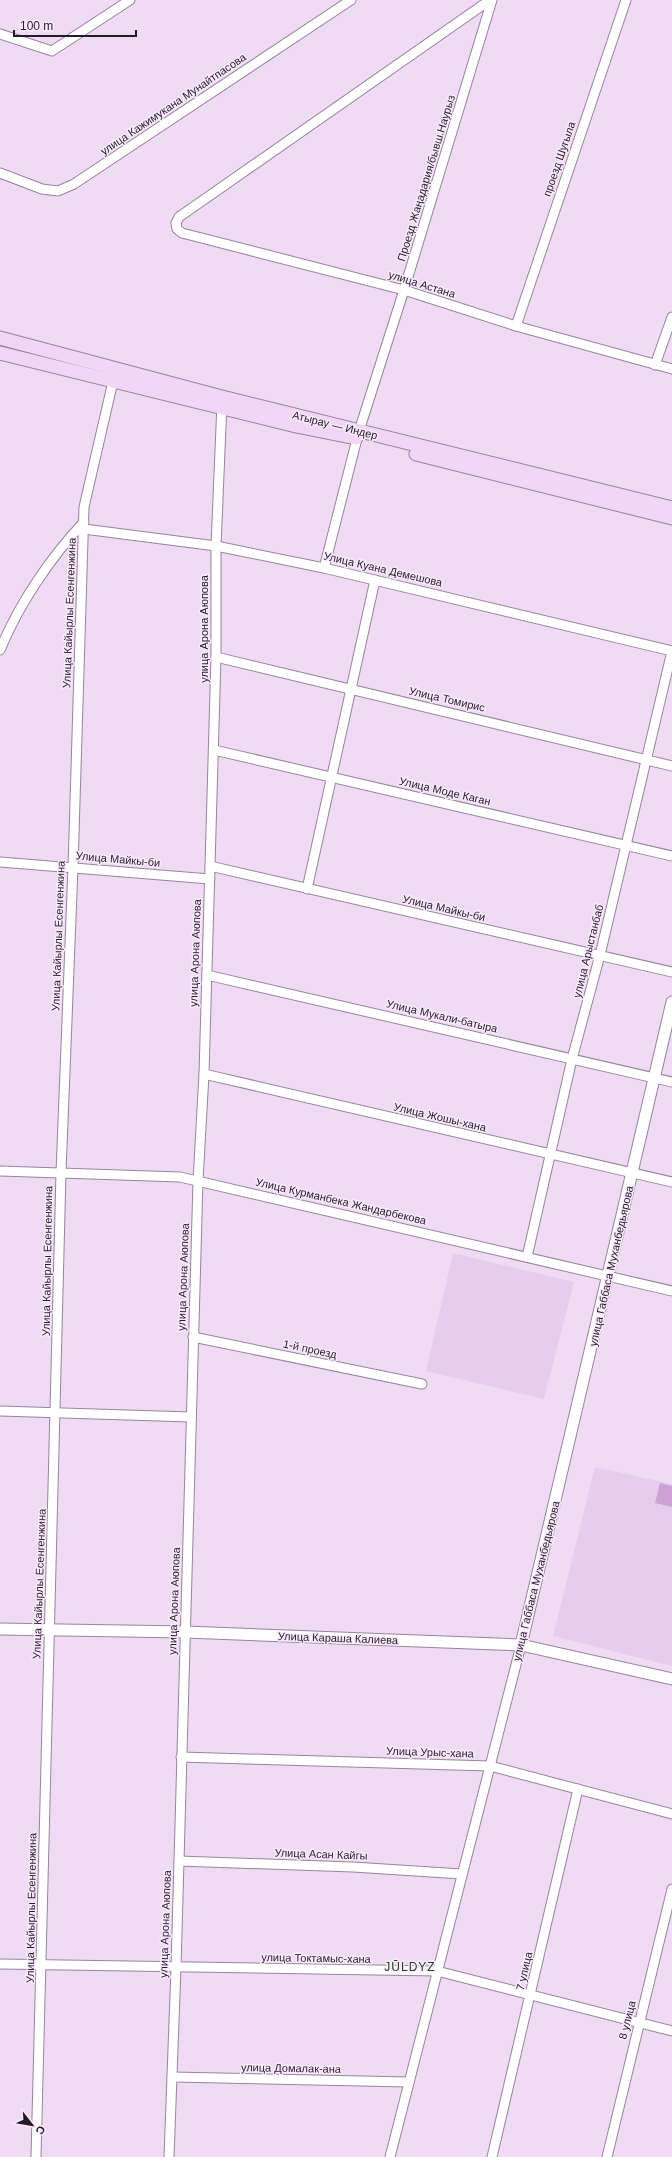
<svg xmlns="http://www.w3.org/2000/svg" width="672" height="2157" viewBox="0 0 672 2157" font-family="Arial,sans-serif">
<rect width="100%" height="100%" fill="#f0dbf5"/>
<!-- built -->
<g fill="#e7cded">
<path d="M453 1253 574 1282 544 1399 426 1371Z"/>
<path d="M595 1467 672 1484V1666L553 1636Z"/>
</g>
<!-- green -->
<path fill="#cca1d5" d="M660 1483 672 1486V1507L655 1503Z"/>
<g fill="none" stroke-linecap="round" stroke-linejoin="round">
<!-- minor casing -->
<g stroke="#97849b" stroke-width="11">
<g id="minor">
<path d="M490 0 179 217 176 223 177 229 182 233 404 290 516 326 672 369"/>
<path d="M0 34 52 51 130 0"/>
<path d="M0 173 42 189 58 191 74 184 351 0"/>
<path d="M516 326 626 0"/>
<path d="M655 365 672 317"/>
<path d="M84 529 216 546 324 568 672 651"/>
<path d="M324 568 359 431 404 290 492 0"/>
<path d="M0 650C19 604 50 558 84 522"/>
<path d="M216 657 672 766"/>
<path d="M214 750 672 856"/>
<path d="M0 862 210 879"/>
<path d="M210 866 672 972"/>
<path d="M307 889 375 580"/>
<path d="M207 975 672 1082"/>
<path d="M204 1074 672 1182"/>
<path d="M0 1171 180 1177 672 1291"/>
<path d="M527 1257 572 1059 600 955 672 651"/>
<path d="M193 1337 422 1384"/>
<path d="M0 1411 191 1417"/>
<path d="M181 1757 490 1766 672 1814"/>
<path d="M179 1861 353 1867 462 1874"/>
<path d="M0 1964 437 1971 672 2031"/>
<path d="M172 2077 409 2082"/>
<path d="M36 2157 61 1173 73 867 84 507 114 377"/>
<path d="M169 2157 176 1968 198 1181 204 1074 216 657V546L222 403"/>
<path d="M390 2157 521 1645"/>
<path d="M492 2157 578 1789"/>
<path d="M607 2157 672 1889"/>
</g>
</g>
<!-- tertiary casing -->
<g stroke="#97849b" stroke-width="13">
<g id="tertiary">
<path d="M0 1629 186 1632 521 1645 672 1679"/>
<path d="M521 1645 672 1002"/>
</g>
</g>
<!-- secondary casing -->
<g stroke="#97849b" stroke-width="15">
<g id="secondary">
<path d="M0 338 222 397 672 508"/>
<path d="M0 353 296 426 356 438"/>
<path d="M416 454 672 518"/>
</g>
</g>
<!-- minor -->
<use href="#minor" stroke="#fff" stroke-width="9"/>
<!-- tertiary -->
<use href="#tertiary" stroke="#fff" stroke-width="11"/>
<!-- secondary -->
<use href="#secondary" stroke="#f1d6f7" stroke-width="13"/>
</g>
<g text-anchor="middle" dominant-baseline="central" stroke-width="3" stroke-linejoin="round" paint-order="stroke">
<!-- street labels -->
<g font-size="11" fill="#221b24" stroke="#fbeaff">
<text transform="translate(173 104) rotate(-34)">улица Кажимукана Мунайтпасова</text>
<text transform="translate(559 159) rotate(-71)">проезд Шугыла</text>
<text transform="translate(426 178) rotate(-73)">Проезд Жаңадария/бывш.Наурыз</text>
<text transform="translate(422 284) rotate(17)">улица Астана</text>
<text transform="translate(335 425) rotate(14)">Атырау — Индер</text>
<text transform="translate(383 569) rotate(13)">Улица Куана Демешова</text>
<text transform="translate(69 613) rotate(-88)">Улица Кайырлы Есенгенжина</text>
<text transform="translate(204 629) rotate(-90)">улица Арона Аюпова</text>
<text transform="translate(447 699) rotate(13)">Улица Томирис</text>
<text transform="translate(445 791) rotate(13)">Улица Моде Каган</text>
<text transform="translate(118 859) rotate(5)">Улица Майкы-би</text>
<text transform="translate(444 908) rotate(13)">Улица Майкы-би</text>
<text transform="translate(58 936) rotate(-88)">Улица Кайырлы Есенгенжина</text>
<text transform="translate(588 951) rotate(-76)">улица Арыстанбаб</text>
<text transform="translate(195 953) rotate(-88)">улица Арона Аюпова</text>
<text transform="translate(442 1016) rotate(13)">Улица Мукали-батыра</text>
<text transform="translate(440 1117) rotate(13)">Улица Жошы-хана</text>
<text transform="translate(341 1201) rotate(13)">Улица Курманбека Жандарбекова</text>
<text transform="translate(47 1261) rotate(-89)">Улица Кайырлы Есенгенжина</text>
<text transform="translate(611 1266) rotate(-77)">улица Габбаса Муханбедьярова</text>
<text transform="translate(183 1277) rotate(-88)">улица Арона Аюпова</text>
<text transform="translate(310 1349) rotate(12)">1-й проезд</text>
<text transform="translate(536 1581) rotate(-76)">улица Габбаса Муханбедьярова</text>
<text transform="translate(39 1584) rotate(-88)">Улица Кайырлы Есенгенжина</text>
<text transform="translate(174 1601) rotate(-88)">улица Арона Аюпова</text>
<text transform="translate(338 1638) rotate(2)">Улица Караша Калиева</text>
<text transform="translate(430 1752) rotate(2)">Улица Урыс-хана</text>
<text transform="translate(321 1854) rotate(2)">Улица Асан Кайгы</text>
<text transform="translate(31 1908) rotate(-89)">Улица Кайырлы Есенгенжина</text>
<text transform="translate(165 1924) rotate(-88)">улица Арона Аюпова</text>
<text transform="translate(316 1958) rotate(1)">улица Токтамыс-хана</text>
<text transform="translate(524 1971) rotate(-77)">7 улица</text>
<text transform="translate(627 2020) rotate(-76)">8 улица</text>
<text transform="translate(291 2068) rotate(1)">улица Домалак-ана</text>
</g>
<!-- neighbourhood labels -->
<g font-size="12" letter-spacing="1" fill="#19470e" stroke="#fbeaff">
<text x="410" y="1967">JŪLDYZ</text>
</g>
</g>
<!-- north arrow -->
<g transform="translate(32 2125) rotate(121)" stroke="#fbeaff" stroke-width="3" paint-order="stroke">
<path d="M0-3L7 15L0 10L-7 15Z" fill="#221b24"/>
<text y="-6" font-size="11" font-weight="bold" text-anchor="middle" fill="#221b24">С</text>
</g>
<!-- scale -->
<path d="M14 30v6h122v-6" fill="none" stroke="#221b24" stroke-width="2"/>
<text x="20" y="30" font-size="12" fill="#221b24" stroke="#fbeaff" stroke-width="3" paint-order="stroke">100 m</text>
</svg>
